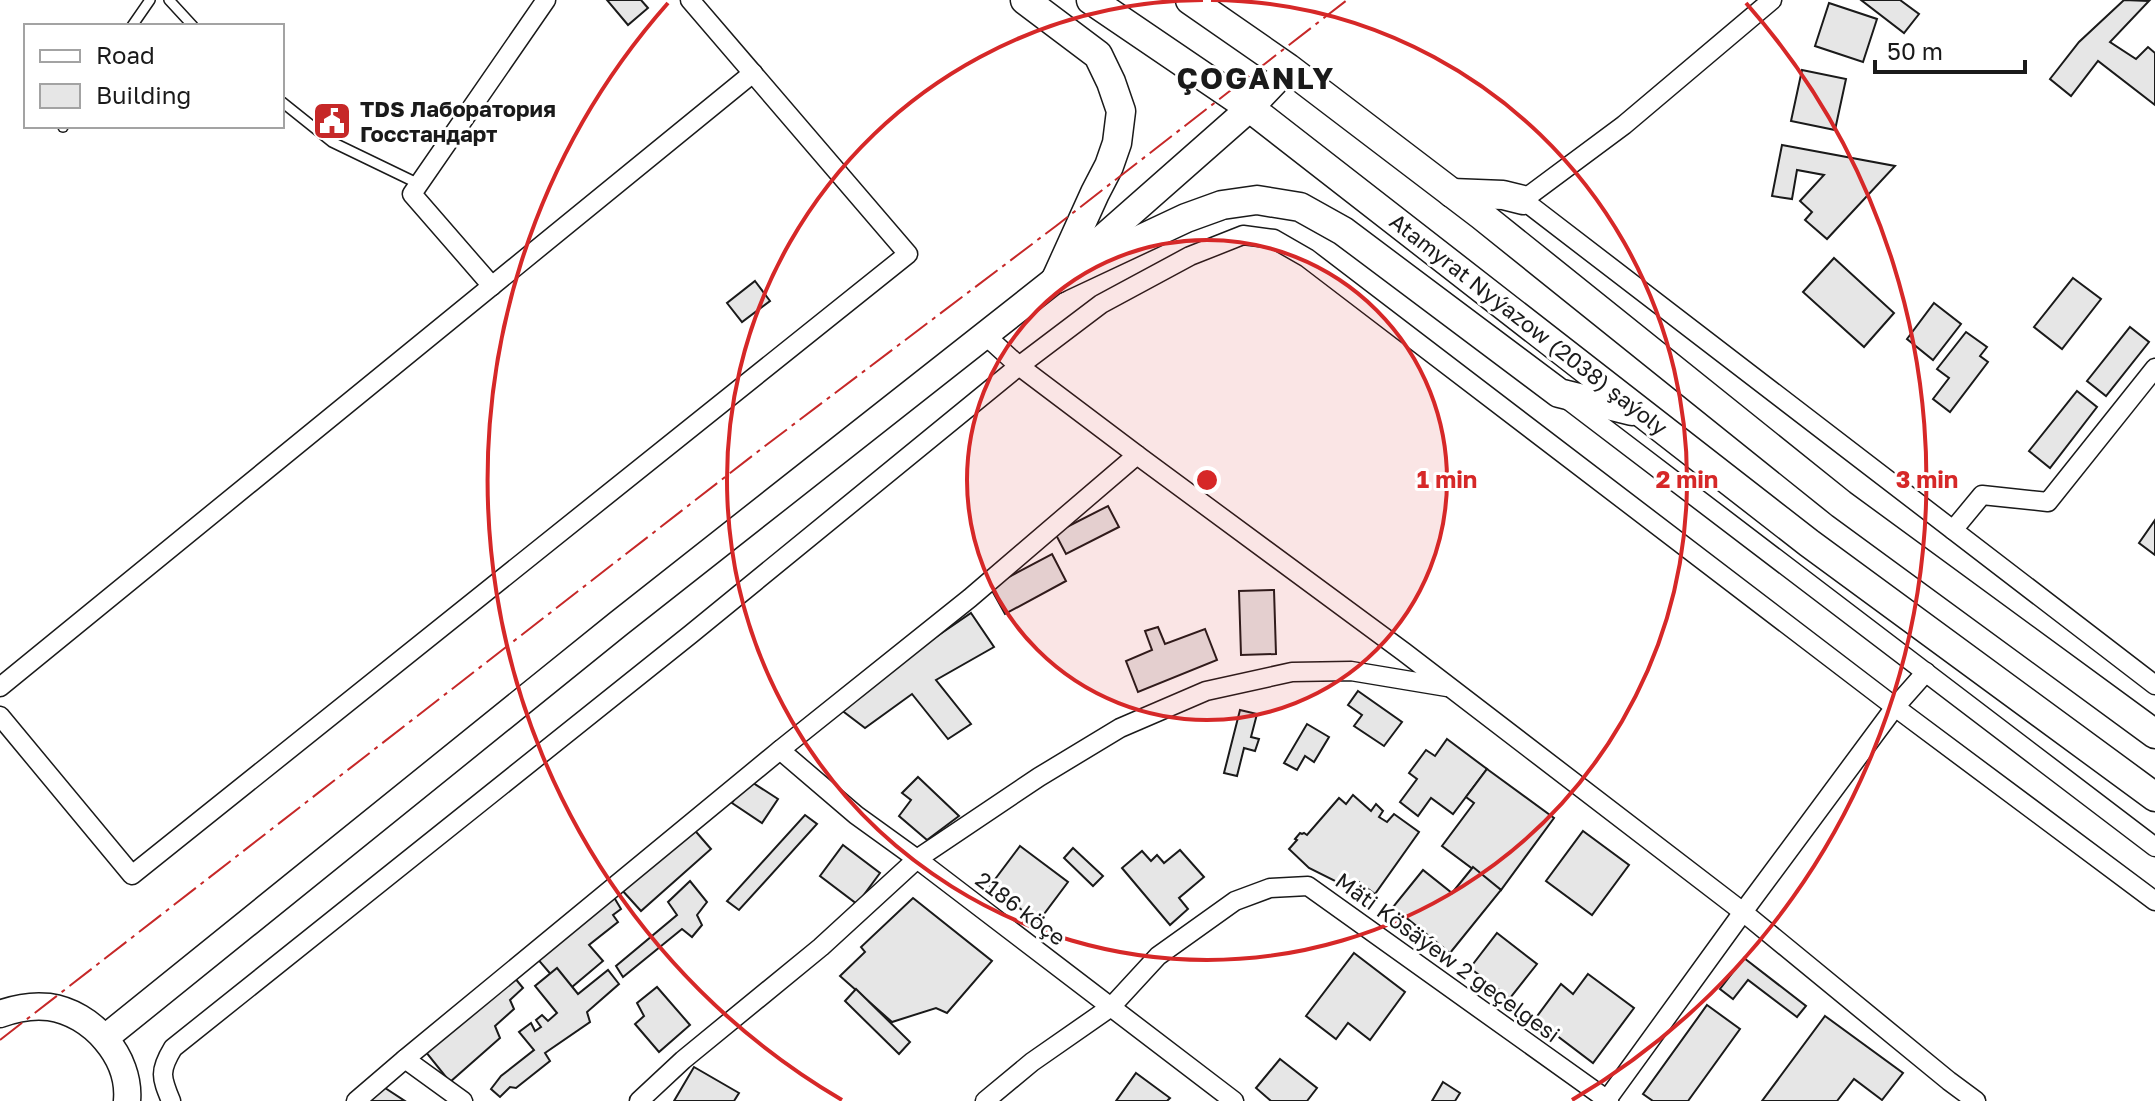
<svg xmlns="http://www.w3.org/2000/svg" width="2155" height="1101" viewBox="0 0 2155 1101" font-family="'Golos Text',sans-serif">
<rect width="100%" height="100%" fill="#fff"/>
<!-- building -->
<g fill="#e6e6e6" stroke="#1a1a1a" stroke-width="2">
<path d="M607 0H641L648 8 628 25Z"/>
<path d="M1861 0H1900L1919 14 1904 33Z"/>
<path d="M2124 0 2149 1 2110 42 2136 59 2148 47 2155 53V105L2098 61 2071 96 2050 79 2079 42Z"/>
<path d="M1829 3 1877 19 1863 62 1815 46Z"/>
<path d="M1802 70 1846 79 1835 130 1791 121Z"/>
<path d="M1782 145 1895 166 1827 239 1805 220 1812 212 1800 201 1824 175 1797 170 1792 199 1772 196Z"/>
<path d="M1834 258 1894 313 1864 347 1803 292Z"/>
<path d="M2073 278 2101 299 2062 349 2034 327Z"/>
<path d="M755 281 770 301 742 322 727 303Z"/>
<path d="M1934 303 1961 324 1933 360 1907 339Z"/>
<path d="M2130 327 2149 342 2106 396 2087 381Z"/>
<path d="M1966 332 1987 347 1980 356 1988 362 1950 412 1933 399 1949 378 1937 369Z"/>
<path d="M2077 391 2097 407 2050 468 2029 451Z"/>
<path d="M1108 506 1119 527 1066 554 1055 533Z"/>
<path d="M2155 520V555L2139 543Z"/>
<path d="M1052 554 1066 581 1005 614 990 587Z"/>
<path d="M1274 590 1276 654 1241 655 1239 591Z"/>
<path d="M971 613 994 647 936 680 971 724 948 739 912 694 865 728 840 709 914 652Z"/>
<path d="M1158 627 1165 644 1205 629 1217 660 1138 692 1126 661 1152 650 1145 631Z"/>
<path d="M1358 691 1402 722 1384 746 1354 726 1362 715 1348 705Z"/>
<path d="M1240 710 1257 714 1251 737 1259 739 1255 751 1244 748 1237 776 1224 773Z"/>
<path d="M1307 724 1329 737 1314 762 1305 756 1297 770 1284 763Z"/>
<path d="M1447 739 1487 769 1453 814 1431 798 1418 816 1400 802 1417 779 1409 773 1426 750 1435 756Z"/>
<path d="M1487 769 1554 818 1501 890 1442 846 1474 803 1466 797Z"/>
<path d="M918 777 959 816 927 840 899 816 911 800 902 793Z"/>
<path d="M747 779 778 799 762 823 732 803Z"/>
<path d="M1353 795 1371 811 1376 804 1383 811 1379 817 1387 822 1394 814 1419 832 1375 894 1359 882 1355 891 1309 868 1289 849 1297 840 1295 839 1300 833 1302 834 1304 833 1307 835 1339 798 1346 804Z"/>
<path d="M805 815 817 824 739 910 727 901Z"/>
<path d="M691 826 711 849 641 911 621 889Z"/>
<path d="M1583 831 1629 865 1592 915 1546 881Z"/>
<path d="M843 845 880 873 857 904 820 876Z"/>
<path d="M1020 846 1068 882 1038 922 990 886Z"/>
<path d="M1073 848 1103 876 1093 886 1064 858Z"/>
<path d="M1180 850 1204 877 1179 898 1188 909 1170 925 1122 868 1142 851 1151 861 1157 855 1164 863Z"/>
<path d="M1473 867 1501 890 1450 953 1393 907 1423 870 1452 893Z"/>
<path d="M690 881 707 902 697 915 702 925 692 937 682 929 623 977 616 966 677 915 668 902Z"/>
<path d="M612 894 621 909 613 915 618 922 589 945 603 961 566 992 535 956Z"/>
<path d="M913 898 992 961 947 1013 936 1008 892 1022 840 976 865 952 861 947Z"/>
<path d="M1497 933 1537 964 1510 998 1470 968Z"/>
<path d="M1354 953 1405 992 1370 1040 1348 1023 1336 1039 1306 1016Z"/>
<path d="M1744 958 1806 1006 1797 1017 1748 980 1733 999 1720 989Z"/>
<path d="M557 968 578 994 608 970 619 984 587 1012 590 1022 545 1053 550 1061 516 1088 510 1087 500 1097 491 1089 501 1076 534 1050 519 1032 531 1023 535 1031 541 1027 536 1020 542 1015 548 1021 557 1013 535 986Z"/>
<path d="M1588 974 1634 1008 1593 1063 1535 1019 1561 984 1573 994Z"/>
<path d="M514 977 523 988 510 1000 514 1009 495 1026 500 1038 450 1082 425 1051Z"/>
<path d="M657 987 690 1025 659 1052 635 1024 644 1016 637 1003Z"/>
<path d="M856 989 910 1042 899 1054 845 1001Z"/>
<path d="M1707 1005 1740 1029 1688 1101H1653L1643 1094Z"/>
<path d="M1825 1016 1903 1073 1882 1100 1854 1079 1837 1101H1762Z"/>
<path d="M1280 1059 1317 1088 1307 1101H1271L1256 1088Z"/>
<path d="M694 1067 739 1093 734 1101H674Z"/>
<path d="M1136 1073 1170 1098 1167 1101H1116Z"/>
<path d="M1443 1082 1460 1093 1455 1101H1432Z"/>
<path d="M379 1084 405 1101H364Z"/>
</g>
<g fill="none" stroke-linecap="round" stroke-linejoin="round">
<!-- lane casing -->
<g stroke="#1a1a1a" stroke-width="12">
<g id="lane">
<path d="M169 0 193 26"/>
<path d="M132 26 150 0"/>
<path d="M282 102 332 142 419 184"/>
<path d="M63 127V126"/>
</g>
</g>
<!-- street casing -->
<g stroke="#1a1a1a" stroke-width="21">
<g id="street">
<path d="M1772 0 1624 125 1523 200 2155 685"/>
<path d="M492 286 412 194 546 0"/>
<path d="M985 335 1019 366 1137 455"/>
<path d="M1568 400 2155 847"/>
<path d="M1953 530 1982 495 2048 502 2155 368"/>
<path d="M0 687 753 73"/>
<path d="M0 716 132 875 908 254 690 0"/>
<path d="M780 750 856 815 917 859 1234 1101"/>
<path d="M405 1059 463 1101"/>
<path d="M171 1101C161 1077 159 1071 173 1048L691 634 1019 366 1101 304 1190 256 1243 235 1274 239 1307 258 1895 707 2155 901"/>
<path d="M356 1101 405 1059 780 750 970 598 1137 455 1404 652 1743 912 1949 1081 1976 1101"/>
<path d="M639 1101 683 1060 821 947 917 859 1039 777 1120 728 1206 691 1292 672 1351 671 1447 687"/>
<path d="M985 1101 1032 1062 1111 1007 1158 956 1235 901 1270 888 1308 886 1609 1101"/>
<path d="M1606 1101 1743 912 1895 707 1926 672"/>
</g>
</g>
<!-- secondary casing -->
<g stroke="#1a1a1a" stroke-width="29">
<g id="secondary">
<path d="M0 1014C16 1008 32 1005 49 1007 92 1013 131 1057 127 1101"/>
<path d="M105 1038 618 624 1056 279 1250 108 1288 68"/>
</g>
</g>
<!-- primary casing -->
<g stroke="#1a1a1a" stroke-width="31">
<g id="primary">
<path d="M1025 0 1098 55 1111 82 1121 111 1117 143 1109 166 1095 193 1056 279"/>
<path d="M1091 0 1250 108 1809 543 2155 797"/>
<path d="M1190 0 1288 68 1481 215 1841 504 2155 734"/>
<path d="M1452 193 1503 195 1523 200"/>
<path d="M1056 279 1186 218 1222 205 1257 200 1300 207 1343 231 1559 393 1632 411"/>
</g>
</g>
<!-- lane -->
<use href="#lane" stroke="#fff" stroke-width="9"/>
<!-- street -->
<use href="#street" stroke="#fff" stroke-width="18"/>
<!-- secondary -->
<use href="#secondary" stroke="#fff" stroke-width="26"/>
<!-- primary -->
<use href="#primary" stroke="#fff" stroke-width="28"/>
<!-- power -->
<path stroke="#c62828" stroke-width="2" stroke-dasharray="28 6 4 6" stroke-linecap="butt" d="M0 1040 765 446 1056 226 1347 0"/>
</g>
<!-- distance rings -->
<circle cx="1207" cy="480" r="240" fill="#d62828" fill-opacity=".12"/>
<g fill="none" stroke="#d62828" stroke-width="4">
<circle cx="1207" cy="480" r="240"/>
<path d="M1211 0A480 480 0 1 1 1203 0"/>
<path d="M842 1100A720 720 0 0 1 668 3M1746 3A720 720 0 0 1 1572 1100"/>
</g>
<!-- icons -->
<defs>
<g id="civic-square" transform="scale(2)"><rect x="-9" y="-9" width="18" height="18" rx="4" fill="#c62828" stroke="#fff"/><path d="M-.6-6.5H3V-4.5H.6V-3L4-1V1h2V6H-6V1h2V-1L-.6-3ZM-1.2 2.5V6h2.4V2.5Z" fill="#fff"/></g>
</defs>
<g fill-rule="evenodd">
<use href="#civic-square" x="332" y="121"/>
</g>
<g text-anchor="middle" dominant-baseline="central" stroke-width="6" stroke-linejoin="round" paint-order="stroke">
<!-- poi labels -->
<g font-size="22" font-weight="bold" fill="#1a1a1a" stroke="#fff" text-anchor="start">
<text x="360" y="108">TDS Лаборатория<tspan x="360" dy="25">Госстандарт</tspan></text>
</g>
<!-- street labels -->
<g font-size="22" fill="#1a1a1a" stroke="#fff">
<text transform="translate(1529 324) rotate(38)">Atamyrat Nyýazow (2038) şaýoly</text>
<text transform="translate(1021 908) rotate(37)">2186 köçe</text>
<text transform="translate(1448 957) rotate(36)">Mäti Kösäýew 2 geçelgesi</text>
</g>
<!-- district labels -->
<g font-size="30" font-weight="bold" letter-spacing="2" fill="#1a1a1a" stroke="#fff">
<text x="1256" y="78">ÇOGANLY</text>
</g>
</g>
<circle cx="1207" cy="480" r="12" fill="#d62828" stroke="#fff" stroke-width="4"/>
<g font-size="24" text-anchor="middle" font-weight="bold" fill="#d62828" stroke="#fff" stroke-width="6" stroke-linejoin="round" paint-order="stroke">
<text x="1447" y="488">1 min</text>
<text x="1687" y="488">2 min</text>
<text x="1927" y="488">3 min</text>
</g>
<!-- legend -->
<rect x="24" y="24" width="260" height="104" fill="#ffffff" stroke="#a3a3a3" stroke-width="2"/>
<rect x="40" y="50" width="40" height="12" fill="#ffffff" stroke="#a3a3a3" stroke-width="2"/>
<text x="96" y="64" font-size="24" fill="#1a1a1a">Road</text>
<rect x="40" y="84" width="40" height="24" fill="#e6e6e6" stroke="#a3a3a3" stroke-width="2"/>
<text x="96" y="104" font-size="24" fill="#1a1a1a">Building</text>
<!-- scale -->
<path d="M1875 60v12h150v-12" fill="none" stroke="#1a1a1a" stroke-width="4"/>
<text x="1887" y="60" font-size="24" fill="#1a1a1a" stroke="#ffffff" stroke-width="6" paint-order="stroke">50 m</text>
</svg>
